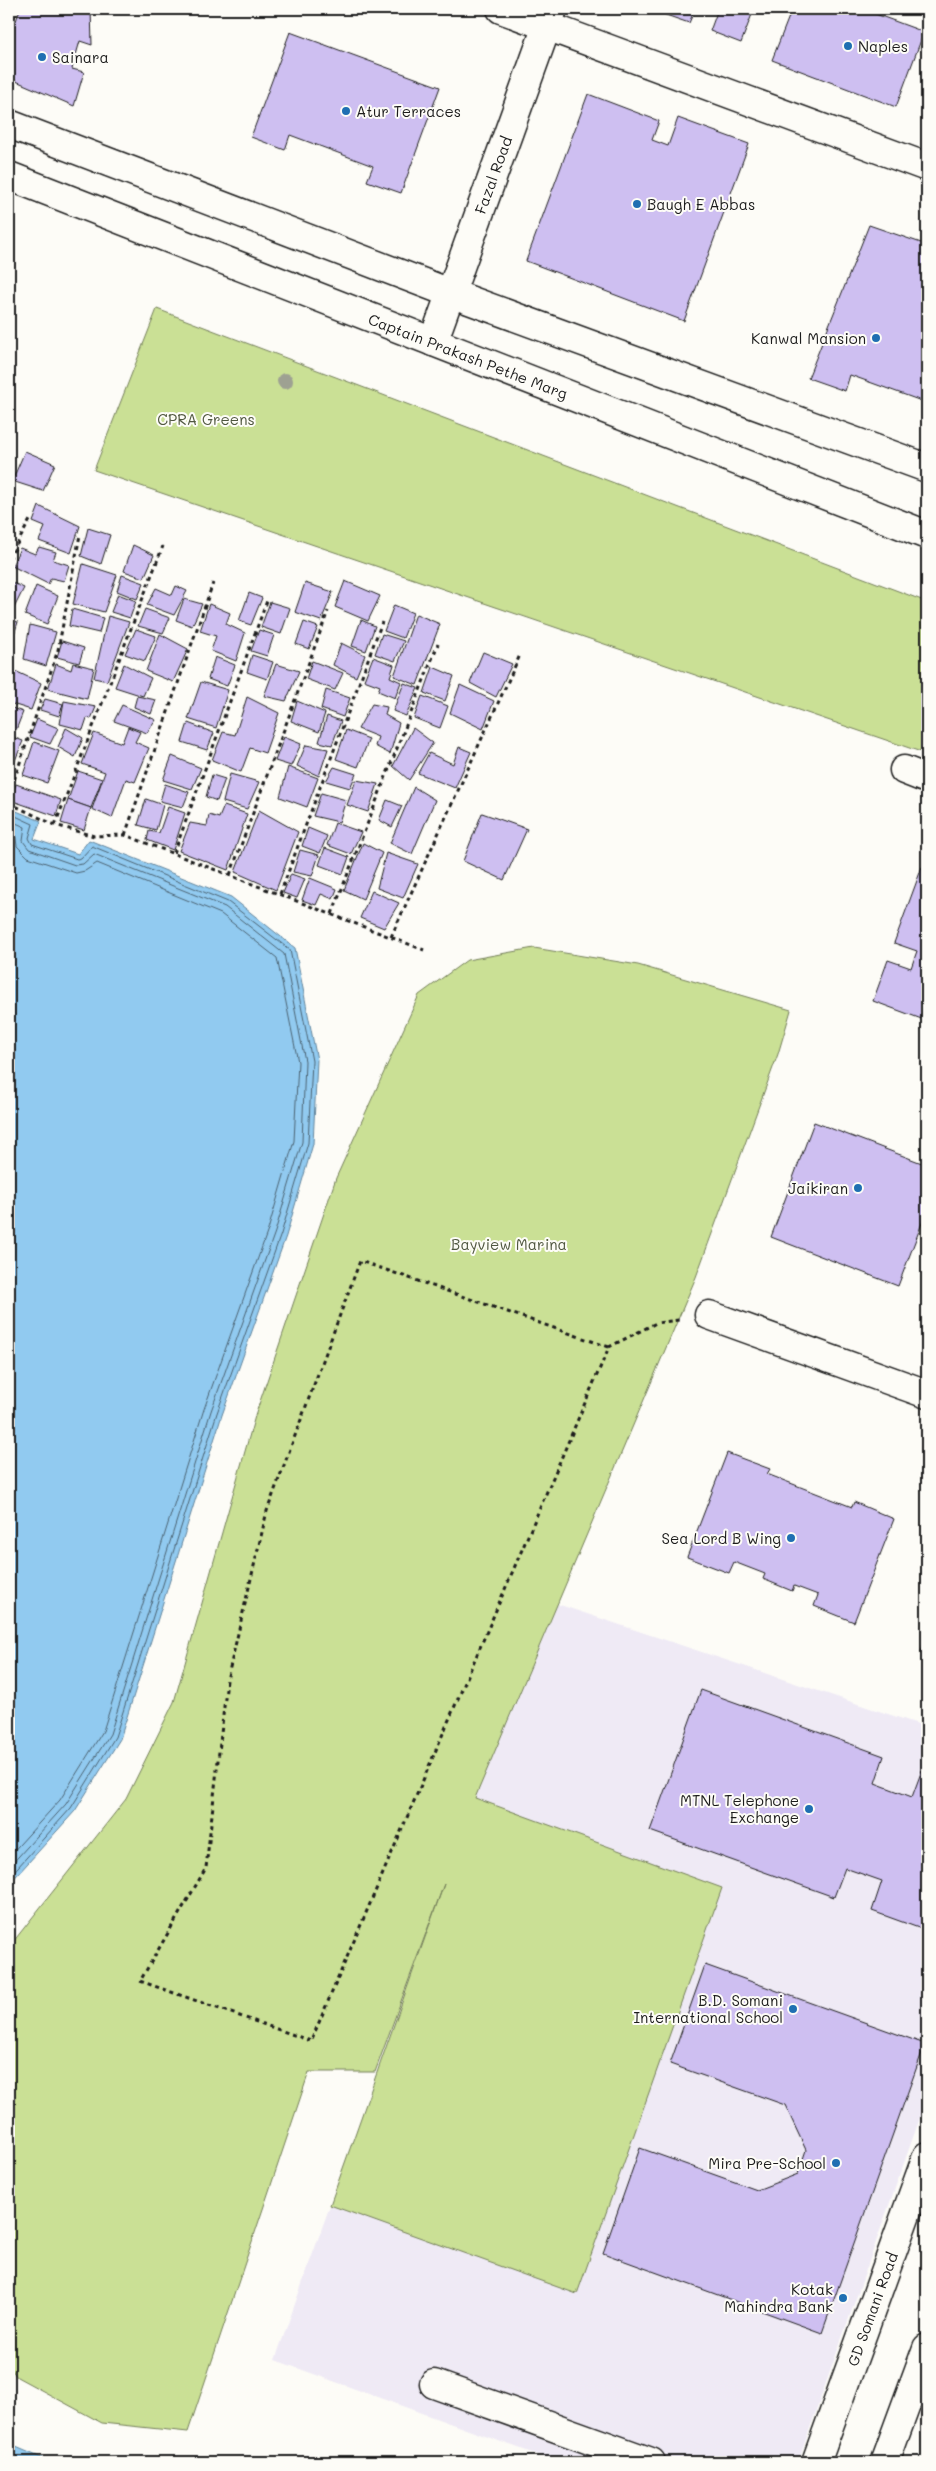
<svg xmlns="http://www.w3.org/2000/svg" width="936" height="2471" viewBox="0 0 936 2471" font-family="Mali,sans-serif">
<rect width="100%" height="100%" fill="#fdfcf7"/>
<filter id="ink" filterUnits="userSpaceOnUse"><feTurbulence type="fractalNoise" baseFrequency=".02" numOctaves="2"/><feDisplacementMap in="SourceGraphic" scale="10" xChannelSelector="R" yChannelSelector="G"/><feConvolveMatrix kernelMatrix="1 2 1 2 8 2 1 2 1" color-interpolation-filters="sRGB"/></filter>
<g filter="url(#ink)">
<!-- built -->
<path fill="#efeaf5" d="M557 1604 927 1727V2098L798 2462H557L275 2360 475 1798Z"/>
<!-- green -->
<g fill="#cae095" stroke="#737e58">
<path d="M157 309 927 602V754L94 470Z"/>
<path d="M534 948 638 965 791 1010 778 1054 696 1277 475 1798 722 1888 577 2294 330 2205 444 1884 375 2072H309L188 2432 102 2423 17 2377 9 2366V1947L126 1799 174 1702 255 1416 336 1178 419 995 467 960Z"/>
</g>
<!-- water -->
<g fill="#91caf0" stroke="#62849b">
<path d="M9 808 41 821 34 839 78 854 89 840 231 897 295 948 317 1060 313 1144 286 1236 222 1415 120 1739 75 1811 9 1884Z"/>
<path d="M9 2444 51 2462H9Z"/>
</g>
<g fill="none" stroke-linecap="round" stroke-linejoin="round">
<!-- shore -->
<g stroke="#4b6271" stroke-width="1">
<path d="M9 813 33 824 29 838 32 844 77 859 81 858 92 846 228 902 290 950 312 1061 308 1143 281 1234 217 1413 115 1737 71 1808 9 1877"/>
<path d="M9 820 25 827 23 841 29 849 75 865 83 864 94 854 225 907 284 954 305 1061 302 1142 275 1232 211 1411 110 1734 66 1804 9 1867"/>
<path d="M9 828 15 832 17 846 28 857 76 873 85 871 97 863 221 914 277 958 298 1062 294 1141 268 1230 204 1409 103 1731 60 1800 9 1856"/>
</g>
</g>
<!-- building -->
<g fill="#cebff1" stroke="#1c1c1c">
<path d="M20 9H91L92 45 80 41 72 69 84 72 74 106 9 78V19L16 21Z"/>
<path d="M665 9H695L689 23 663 14Z"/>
<path d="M707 9H754L741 43 710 31 717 12Z"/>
<path d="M792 9H862L924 32 896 107 772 60Z"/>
<path d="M290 32 440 87 401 193 367 181 373 166 290 135 285 150 251 137Z"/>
<path d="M588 94 659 121 652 140 668 146 678 118 749 144 684 321 526 261Z"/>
<path d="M869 225 927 245V280L921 298 927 300V403L850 375 845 391 808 378Z"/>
<path d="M25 451 55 464 43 491 12 481Z"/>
<path d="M39 506 80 526 71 553 39 541 45 527 33 522Z"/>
<path d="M88 528 110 535 101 564 81 556Z"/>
<path d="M133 545 154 555 144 578 124 571Z"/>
<path d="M39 547 56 552 53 560 69 565 64 581 51 578 48 584 12 566 20 548 35 554Z"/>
<path d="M83 564 117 575 104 612 73 604Z"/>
<path d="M122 575 144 583 137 599 117 591Z"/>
<path d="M9 581 24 588 11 614H9Z"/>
<path d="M345 581 380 596 368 621 335 607Z"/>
<path d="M305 583 333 592 321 621 295 612Z"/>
<path d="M36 586 58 596 47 624 25 615Z"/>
<path d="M176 586 187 591 174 615 147 605 156 588 172 595Z"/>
<path d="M249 593 262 598 251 625 239 621Z"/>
<path d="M118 594 136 601 130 618 111 612Z"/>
<path d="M184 599 202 604 192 626 176 620Z"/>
<path d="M270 602 290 608 281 634 261 627Z"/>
<path d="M209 604 230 613 226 624 245 633 236 661 211 651 216 636 200 631Z"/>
<path d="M394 605 413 613 403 638 384 631Z"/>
<path d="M72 609 103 618 99 633 69 626Z"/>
<path d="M145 609 170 618 163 633 138 626Z"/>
<path d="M416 614 440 624 417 685 394 676Z"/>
<path d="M108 616 129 622 107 681 94 678Z"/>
<path d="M9 620 18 622 9 650Z"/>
<path d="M361 620 375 626 366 651 352 646Z"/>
<path d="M304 622 318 627 309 649 296 644Z"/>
<path d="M30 625 56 632 46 666 24 659Z"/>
<path d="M136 629 156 636 145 661 125 654Z"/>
<path d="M259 630 274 635 267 656 251 651Z"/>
<path d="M160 634 188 649 173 682 146 671Z"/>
<path d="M382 634 404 641 395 661 375 654Z"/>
<path d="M62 641 84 648 79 663 57 657Z"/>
<path d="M341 643 365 655 356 677 333 665Z"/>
<path d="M483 652 512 664 496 697 470 683Z"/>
<path d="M9 654 16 657 9 675Z"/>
<path d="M252 655 273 662 267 679 247 672Z"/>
<path d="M215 657 235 665 227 686 208 679Z"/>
<path d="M373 657 394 665 390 677 401 682 395 698 378 691 380 686 364 680Z"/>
<path d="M312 661 343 673 335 690 306 679Z"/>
<path d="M73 663 94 668 87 699 48 689 56 664 71 670Z"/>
<path d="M124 664 151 678 143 696 115 687Z"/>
<path d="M276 664 299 671 286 701 264 696Z"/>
<path d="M433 667 454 676 445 701 424 693Z"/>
<path d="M15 671 41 683 31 710 9 703V678L13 679Z"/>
<path d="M201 682 228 690 216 728 188 719Z"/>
<path d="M404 683 418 688 406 716 393 711Z"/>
<path d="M460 685 494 701 483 729 450 713Z"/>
<path d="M326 690 350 698 343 717 321 709Z"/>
<path d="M137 696 156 700 151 714 134 707Z"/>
<path d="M422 696 448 706 440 728 414 718Z"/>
<path d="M247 697 279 713 265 753 250 748 241 772 212 760 223 732 235 735Z"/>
<path d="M45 699 63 704 59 716 40 710Z"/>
<path d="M64 701 96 707 91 719 87 718 83 730 60 724Z"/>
<path d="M297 701 325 713 319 732 291 721Z"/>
<path d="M372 704 387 707 385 715 399 723 390 754 375 746 378 737 358 729Z"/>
<path d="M122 705 156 720 147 733 114 721Z"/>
<path d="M9 707 23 712 16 730 9 728Z"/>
<path d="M327 716 341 721 332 745 319 742Z"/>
<path d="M37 719 58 728 50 744 30 737Z"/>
<path d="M188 723 214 733 207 750 182 742Z"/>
<path d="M128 727 140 732 135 742 149 748 135 782 126 779 112 818 92 809 105 772 82 764 94 733 122 743Z"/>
<path d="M66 728 83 738 75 757 58 747Z"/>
<path d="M413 728 433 743 409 780 393 766Z"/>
<path d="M346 730 369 739 358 767 336 759Z"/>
<path d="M10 736 23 741 14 763 9 761Z"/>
<path d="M284 737 301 744 291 766 275 761Z"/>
<path d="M34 742 59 751 47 783 23 775Z"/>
<path d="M306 745 328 749 319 776 297 766Z"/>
<path d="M459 747 471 752 455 788 418 773 429 753 453 764Z"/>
<path d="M172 756 201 768 192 789 163 780Z"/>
<path d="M288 767 318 778 307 807 280 797Z"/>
<path d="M334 767 356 774 350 788 326 781Z"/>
<path d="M9 771 14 773 9 786Z"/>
<path d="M78 771 102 779 91 808 68 800Z"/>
<path d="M230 774 259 782 247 809 223 802Z"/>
<path d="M212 775 225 779 217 801 206 797Z"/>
<path d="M356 780 378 784 368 812 347 805Z"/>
<path d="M16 784 61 800 56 816 10 800Z"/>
<path d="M165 784 189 792 183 807 160 801Z"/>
<path d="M414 787 435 800 412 854 390 843Z"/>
<path d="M321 793 346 800 339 822 313 816Z"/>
<path d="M146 799 163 805 156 830 138 825Z"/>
<path d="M68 800 91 808 84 830 61 823Z"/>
<path d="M387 800 402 806 392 827 379 820Z"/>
<path d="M224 806 247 814 228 870 179 851 190 823 207 826 209 815 219 818Z"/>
<path d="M168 807 185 813 173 850 147 840 149 831 159 833Z"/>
<path d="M259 810 298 832 276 890 235 872Z"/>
<path d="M482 813 527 829 504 880 463 861Z"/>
<path d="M335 823 361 832 351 854 327 845Z"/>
<path d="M308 828 327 836 320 853 302 846Z"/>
<path d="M363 843 382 853 363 899 344 890Z"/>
<path d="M325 848 349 857 343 874 319 865Z"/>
<path d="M300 850 319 855 312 876 293 872Z"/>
<path d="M386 853 418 864 403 898 377 888Z"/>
<path d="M922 867 927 869V1021L873 1001 888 960 911 968 917 951 894 943Z"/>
<path d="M291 874 305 879 297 898 283 893Z"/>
<path d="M310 878 337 889 333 899 321 894 316 905 302 900Z"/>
<path d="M372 891 399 903 384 928 360 918Z"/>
<path d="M814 1122 927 1165V1210L898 1286 771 1237Z"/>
<path d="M727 1453 770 1469 767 1474 852 1507 854 1502 894 1519 854 1622 814 1606 818 1595 794 1586 792 1591 763 1579 765 1574 734 1562 729 1573 687 1557Z"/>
<path d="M927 1634V1655L921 1652Z"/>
<path d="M701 1690 884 1756 875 1783 912 1797 922 1770 927 1772V1931L872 1911 882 1881 845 1868 834 1897 650 1831Z"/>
<path d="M705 1965 925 2044 822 2333 603 2253 640 2148 757 2190 798 2174 806 2150 785 2105 670 2064Z"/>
</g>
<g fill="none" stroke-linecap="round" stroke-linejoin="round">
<!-- minor casing -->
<g stroke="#1c1c1c" stroke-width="31">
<g id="minor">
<path d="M501 9 927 167"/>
<path d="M433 342 553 9"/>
<path d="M904 770 927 779"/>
<path d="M709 1315 927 1394"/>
<path d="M434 2384 651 2462"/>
<path d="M816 2462 927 2156"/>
<path d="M885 2462 927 2348"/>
</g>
</g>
<!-- major casing -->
<g stroke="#1c1c1c" stroke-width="31">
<g id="major">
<path d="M9 124 450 293 927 468"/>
<path d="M9 176 927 535"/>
</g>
</g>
<!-- path -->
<g stroke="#1c1c1c" stroke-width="3" stroke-dasharray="4 4" stroke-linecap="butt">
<path d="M9 559 30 520"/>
<path d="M9 795 58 650 80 535"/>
<path d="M9 803 55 825 94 836 125 835 424 950"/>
<path d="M55 825 163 546"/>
<path d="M125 835 213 583"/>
<path d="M174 853 268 598"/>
<path d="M230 875 328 611"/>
<path d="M280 894 382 622"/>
<path d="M332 914 438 644"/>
<path d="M391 937 520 655"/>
<path d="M609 1347 360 1261 267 1511 227 1680 206 1868 140 1981 311 2041 609 1347 656 1323 679 1320"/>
</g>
<!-- minor -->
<use href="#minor" stroke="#fdfcf7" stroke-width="28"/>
<!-- major -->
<use href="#major" stroke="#fdfcf7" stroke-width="28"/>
</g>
<!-- trees -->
<circle fill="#9ea192" cx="285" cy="381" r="8"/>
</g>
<!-- markers -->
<g fill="#1f6fb2" stroke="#fdfcf7" stroke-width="2">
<circle cx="848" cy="46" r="5"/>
<circle cx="42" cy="57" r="5"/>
<circle cx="346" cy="111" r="5"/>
<circle cx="637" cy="204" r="5"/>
<circle cx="876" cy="338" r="5"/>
<circle cx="858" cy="1188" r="5"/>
<circle cx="791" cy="1538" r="5"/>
<circle cx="809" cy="1809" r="5"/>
<circle cx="793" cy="2009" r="5"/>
<circle cx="836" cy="2163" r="5"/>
<circle cx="843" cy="2298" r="5"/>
</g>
<g text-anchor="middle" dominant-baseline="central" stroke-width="4" stroke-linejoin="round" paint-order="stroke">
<!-- poi labels -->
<g font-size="15" fill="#1c1c1c" stroke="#fdfcf7" text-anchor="end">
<text x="858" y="46" text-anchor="start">Naples</text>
<text x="52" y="57" text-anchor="start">Sainara</text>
<text x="356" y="111" text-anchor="start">Atur Terraces</text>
<text x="647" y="204" text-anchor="start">Baugh E Abbas</text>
<text x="866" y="338">Kanwal Mansion</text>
<text x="848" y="1188">Jaikiran</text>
<text x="781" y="1538">Sea Lord B Wing</text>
<text x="799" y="1800">MTNL Telephone<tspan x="799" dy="17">Exchange</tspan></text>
<text x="783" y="2000">B.D. Somani<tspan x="783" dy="17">International School</tspan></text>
<text x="826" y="2163">Mira Pre-School</text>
<text x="833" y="2289">Kotak<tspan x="833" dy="17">Mahindra Bank</tspan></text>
</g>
<!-- street labels -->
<g font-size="15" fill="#1c1c1c" stroke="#fdfcf7">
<text transform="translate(493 175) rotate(-70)">Fazal Road</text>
<text transform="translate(468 356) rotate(21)">Captain Prakash Pethe Marg</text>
<text transform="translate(872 2309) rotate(-70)">GD Somani Road</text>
</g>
<!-- park labels -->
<g font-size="15" fill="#505740" stroke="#fdfcf7">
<text x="206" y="419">CPRA Greens</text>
<text x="509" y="1244">Bayview Marina</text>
</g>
</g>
<!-- margin -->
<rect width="936" height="2471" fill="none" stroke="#fdfcf7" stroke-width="30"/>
<rect x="15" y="15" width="906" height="2441" fill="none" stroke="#1c1c1c" stroke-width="2" filter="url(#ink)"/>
</svg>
